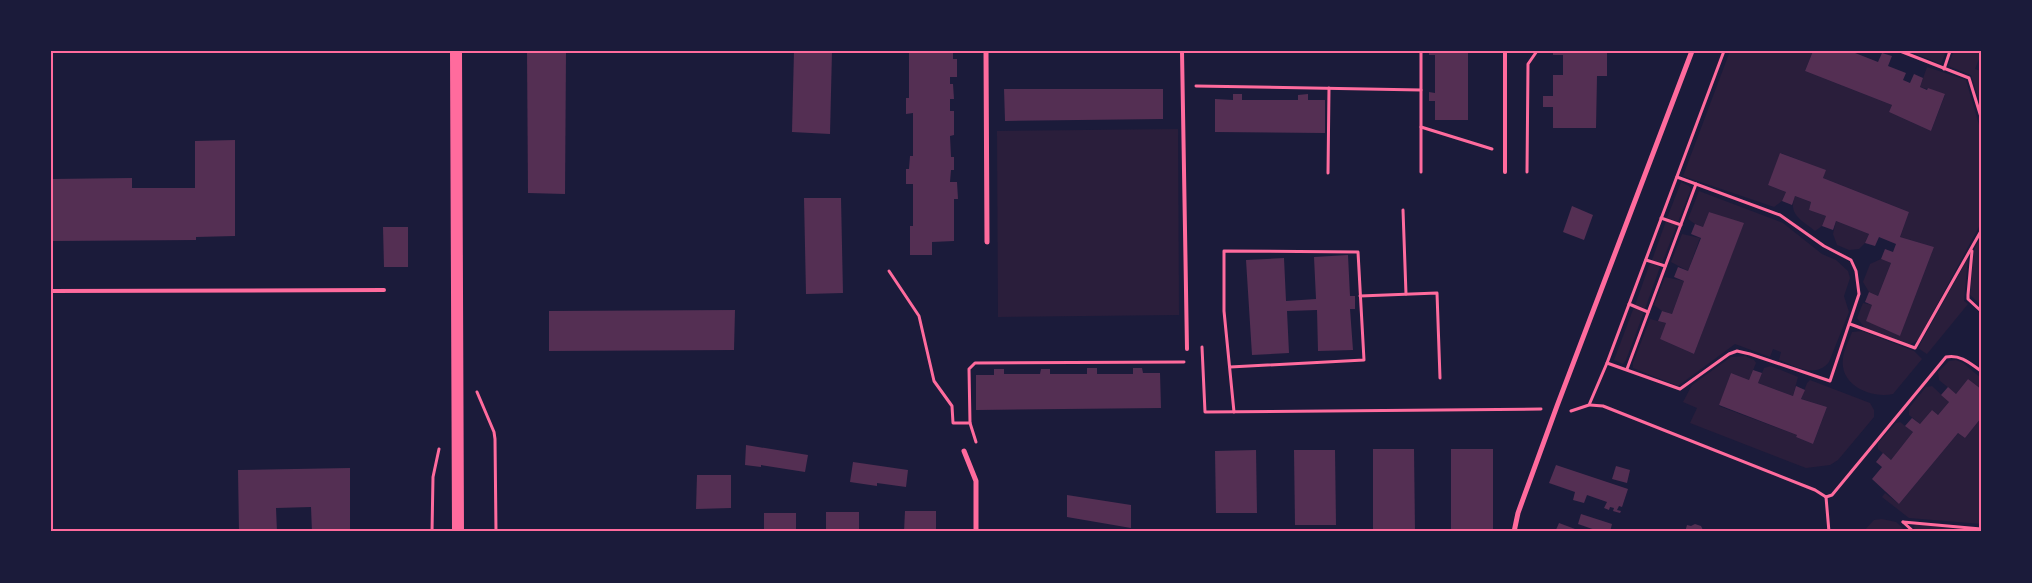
<svg xmlns="http://www.w3.org/2000/svg" width="2032" height="583" viewBox="0 0 2032 583" font-family="'Zilla Slab',serif">
<rect width="100%" height="100%" fill="#1b1b3a"/>
<!-- green -->
<g fill="#2a1e3b">
<path d="M1730 51H1813L1805 71 1892 105 1889 112 1931 131 1945 95 1928 88 1927 89 1920 87 1927 67 1966 80 1981 132V223L1918 340 1909 345 1865 328 1857 318 1863 303 1872 305 1883 329 1900 335 1934 247 1900 237 1909 212 1823 178 1825 170 1781 153 1768 185 1786 192 1782 201 1774 207 1683 176Z"/>
<path d="M1909 51H1946L1941 64Z"/>
<path d="M1954 51H1975L1981 54 1975 69 1981 71V106L1971 75 1948 66Z"/>
<path d="M1178 129 1179 315 998 317 997 131Z"/>
<path d="M1681 182 1689 186 1691 189 1678 222 1667 218Z"/>
<path d="M1699 191 1783 223 1822 254 1836 260 1848 271 1850 278 1844 296 1849 312 1829 362C1815 379 1796 366 1779 360L1781 352 1773 349 1770 357 1735 344 1678 386 1633 368V363L1650 319 1666 323 1660 339 1694 354 1743 224 1709 212 1703 227 1695 224 1688 219Z"/>
<path d="M1795 196 1811 202 1809 210 1826 216 1822 226 1815 231C1800 219 1788 214 1795 196Z"/>
<path d="M1666 221 1677 225 1662 263 1652 260Z"/>
<path d="M1836 221 1869 234 1865 243 1859 249 1849 250 1837 245 1833 234Z"/>
<path d="M1682 234 1700 238 1688 271 1671 262Z"/>
<path d="M1981 236V305L1970 295 1974 250Z"/>
<path d="M1968 258 1964 301 1968 304 1927 354 1918 348Z"/>
<path d="M1881 259 1891 263 1878 296 1869 292 1863 282 1870 264Z"/>
<path d="M1650 263 1660 267 1645 309 1635 305Z"/>
<path d="M1665 277 1684 281 1672 314 1662 311 1654 305Z"/>
<path d="M1634 307 1644 312 1626 360 1623 364 1614 360Z"/>
<path d="M1862 331 1914 351 1922 359 1893 394C1871 399 1839 385 1843 358 1844 349 1849 341 1852 332Z"/>
<path d="M1745 356 1754 360 1756 363 1749 380 1731 373 1719 406 1797 435 1796 437 1813 444 1827 407 1801 399 1807 383 1810 380 1870 403 1874 410V417L1838 460 1830 465 1806 468 1690 423 1697 408 1683 402 1692 385 1731 357Z"/>
<path d="M1956 360 1963 363 1981 378V389L1968 379 1956 394 1939 380 1938 372 1949 361Z"/>
<path d="M1771 366 1798 377 1793 396 1758 383 1764 368Z"/>
<path d="M1932 386 1949 402 1938 415 1932 410 1920 424 1909 415V408L1926 387Z"/>
<path d="M1981 418V524L1909 518 1882 497 1885 493 1899 504 1958 433 1965 438Z"/>
<path d="M1900 422 1913 432 1891 460 1878 449V443L1896 423Z"/>
<path d="M1882 519 1896 522 1907 532H1863L1874 520Z"/>
<path d="M1916 524 1980 532H1918L1913 528Z"/>
</g>
<!-- building -->
<g fill="#542f53">
<path d="M527 51H566L565 194 528 193Z"/>
<path d="M794 51H832L830 134 792 132Z"/>
<path d="M909 51H953V59H957V77H950V84H953L954 99H950V111H954V135L950 136 951 157H954V170H951L950 182H957L958 199H954V241L932 242V255H910V226H913V184H906V169H909L910 156H913V113L906 114V98H909Z"/>
<path d="M1429 51H1468V120H1435V101H1429V92L1435 93V55H1429Z"/>
<path d="M1553 51H1607V76H1597L1596 128H1553V107H1543V96H1553V75H1563V55H1553Z"/>
<path d="M1813 51H1850L1878 62 1882 53 1892 56 1888 66 1906 73 1903 80 1910 83 1914 74 1923 78 1920 87 1927 90 1928 88 1945 94 1931 131 1889 112 1892 105 1805 71Z"/>
<path d="M1004 89H1163V119L1005 121Z"/>
<path d="M1233 94H1242V100H1298V95L1308 94V100H1325V133L1215 132V99L1233 100Z"/>
<path d="M235 140V236L196 237V240L51 241V179L132 178V188H195V141Z"/>
<path d="M1780 153 1826 170 1823 178 1909 212 1900 237 1934 247 1900 336 1866 321 1872 305 1865 302 1869 292 1878 296 1891 263 1881 259 1885 249 1893 252 1896 244 1879 237 1875 246 1865 243 1869 234 1836 221 1833 230 1822 226 1826 216 1809 210 1811 202 1795 196 1792 205 1782 201 1786 192 1768 185Z"/>
<path d="M804 198H841L843 293 806 294Z"/>
<path d="M1572 206 1593 215 1584 240 1563 232Z"/>
<path d="M1709 212 1744 223 1694 354 1660 339 1666 323 1658 321 1662 311 1672 314 1684 281 1674 277 1678 267 1688 271 1701 238 1691 234 1695 224 1703 227Z"/>
<path d="M383 227H408V267H384Z"/>
<path d="M1348 255 1350 296H1355V309H1350L1353 350 1318 351 1317 310 1287 311 1289 353 1252 355 1246 260 1284 258 1286 301 1316 299 1314 257Z"/>
<path d="M735 310 734 350 549 351V311Z"/>
<path d="M1087 368H1097V374H1133V368H1142L1143 373H1160L1161 408 976 410V375H994V369H1004V374H1040L1041 369H1050V374H1087Z"/>
<path d="M1753 370 1762 373 1758 383 1793 396 1796 386 1805 390 1801 399 1827 407 1813 444 1796 437 1797 435 1719 405 1731 373 1749 380Z"/>
<path d="M1968 379 1981 389V418L1965 438 1958 433 1899 504 1872 479 1882 467 1876 462 1883 453 1891 460 1913 432 1905 426 1912 418 1920 424 1932 410 1938 415 1949 402 1941 395 1948 387 1956 394Z"/>
<path d="M746 445 808 455 805 472 761 465V467L745 465Z"/>
<path d="M1373 449H1414L1415 532H1373Z"/>
<rect x="1451" y="449" width="42" height="83"/>
<path d="M1256 450 1257 513H1216L1215 451Z"/>
<path d="M1294 450H1335L1336 525H1295Z"/>
<path d="M853 462 908 470 906 487 877 483V486L850 482Z"/>
<path d="M1556 465 1628 489 1622 507 1619 506 1617 510 1621 511 1620 513 1613 511 1614 508 1610 507 1609 510 1604 508 1607 502 1587 495 1584 503 1573 500 1575 492 1549 483Z"/>
<path d="M1616 466 1630 470 1627 483 1612 479Z"/>
<path d="M350 468V532H312L311 507 276 508 277 532H239L238 470Z"/>
<path d="M697 475H731V508L696 509Z"/>
<path d="M1067 495 1131 505V528L1067 517Z"/>
<path d="M905 511H936V532H904Z"/>
<rect x="826" y="512" width="33" height="20"/>
<rect x="764" y="513" width="32" height="19"/>
<path d="M1581 514 1612 524 1610 532H1601L1578 524Z"/>
<path d="M1559 523 1583 532H1555Z"/>
<path d="M1695 524 1701 526 1704 532H1685L1687 525 1691 526Z"/>
</g>
<g fill="none" stroke-linecap="round" stroke-linejoin="round">
<!-- path -->
<g stroke="#ff6b9d" stroke-width="3">
<path d="M1900 51 1969 78 1981 117"/>
<path d="M1944 69 1950 51"/>
<path d="M1196 86 1421 90V172"/>
<path d="M1421 90V51"/>
<path d="M1421 127 1492 149"/>
<path d="M1527 172 1528 64 1537 51"/>
<path d="M1328 173 1329 88"/>
<path d="M1403 210 1406 294"/>
<path d="M1661 218 1681 225"/>
<path d="M1972 251 1968 295V299L1981 311"/>
<path d="M1646 260 1665 266"/>
<path d="M889 271 919 316 934 381 952 406 953 423H970L976 442"/>
<path d="M1360 296 1437 293 1440 378"/>
<path d="M1629 304 1648 312"/>
<path d="M1850 324 1915 348 1981 231"/>
<path d="M1202 347 1205 412 1541 409"/>
<path d="M1607 363 1680 389 1729 354 1737 351 1750 354 1830 381 1859 294 1856 271 1851 260 1824 246 1780 215 1677 177"/>
<path d="M1230 367 1364 360 1358 252 1224 251V311L1234 412"/>
<path d="M1627 369 1696 184"/>
<path d="M477 392 494 432 495 439 496 532"/>
<path d="M1590 405 1603 406 1815 490 1826 497"/>
<path d="M1571 411 1589 405 1607 363 1724 51"/>
<path d="M970 423 969 369 975 363 1184 362"/>
<path d="M1826 497 1832 495 1946 357C1960 354 1970 363 1981 371"/>
<path d="M1826 497 1829 532"/>
<path d="M1903 522 1981 529"/>
<path d="M1903 522 1914 532"/>
<path d="M432 532 433 477 439 449"/>
</g>
<!-- service -->
<g stroke="#ff6b9d" stroke-width="4">
<path d="M1182 51 1187 349"/>
<path d="M1505 51V172"/>
<path d="M51 291 384 290"/>
</g>
<!-- minor -->
<g stroke="#ff6b9d" stroke-width="5">
<path d="M986 51 987 242"/>
<path d="M964 451 976 481V532"/>
<path d="M1514 532 1518 513 1557 406 1692 51"/>
</g>
<!-- primary -->
<path stroke="#ff6b9d" stroke-width="12" d="M456 51 458 532"/>
</g>
<!-- border -->
<rect width="2032" height="583" fill="none" stroke="#1b1b3a" stroke-width="105"/>
<rect x="52" y="52" width="1928" height="478" fill="none" stroke="#ff6b9d" stroke-width="2"/>
</svg>
